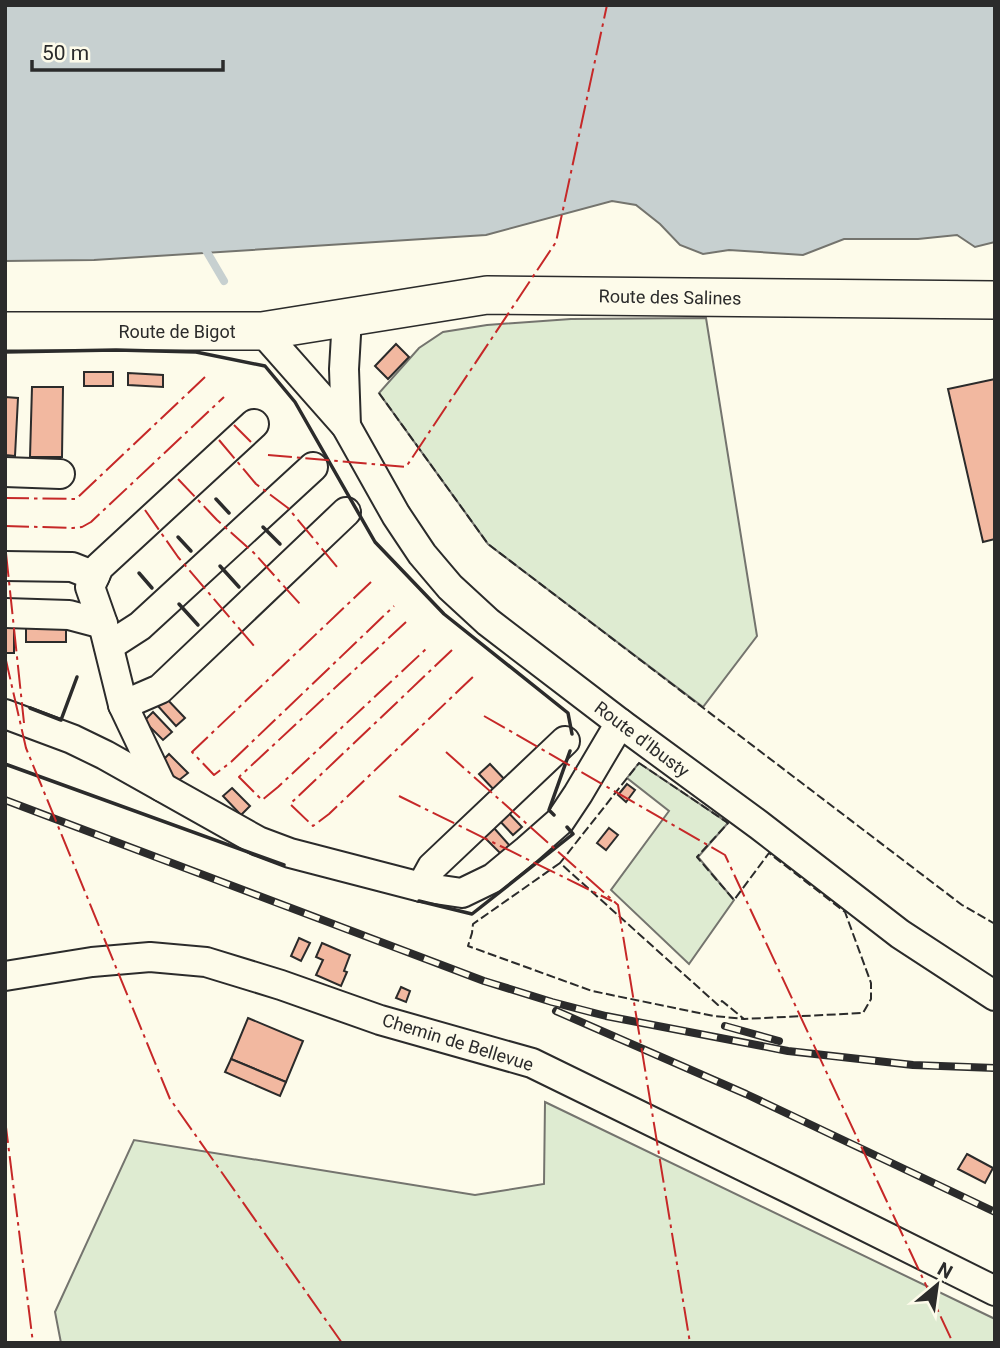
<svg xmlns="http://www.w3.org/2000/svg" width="1000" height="1348" viewBox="0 0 1000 1348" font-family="Roboto,sans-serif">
<rect width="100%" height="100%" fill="#fdfbea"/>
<!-- green -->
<g fill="#deebd1" stroke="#74746e" stroke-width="2">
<path d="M706 318 757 636 703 707 488 544 379 393 419 348 443 332 487 325 571 319Z"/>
<path d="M639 763 728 823 698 857 734 900 689 964 611 890 669 811 627 778Z"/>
<path d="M545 1102 995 1319V1343H61L55 1312 134 1140 475 1195 544 1184Z"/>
</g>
<!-- water -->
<path fill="#c7d0d0" stroke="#74746e" stroke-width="2" d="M5 5H995V242L975 247 957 235 918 239H844L803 255 729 250 703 254 680 245 660 224 636 205 612 201 486 235 94 260 5 261Z"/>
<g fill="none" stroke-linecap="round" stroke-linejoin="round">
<!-- stream -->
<path stroke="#c7d0d0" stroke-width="8" d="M204 247 224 281"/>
</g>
<!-- building -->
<g fill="#f2b8a0" stroke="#2b2b2b" stroke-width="2">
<path d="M396 344 409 357 388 379 375 366Z"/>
<rect x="84" y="372" width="29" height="14"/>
<path d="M128 373 163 375V387L128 385Z"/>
<path d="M995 379V539L983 542 948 389Z"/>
<path d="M32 387H63L62 457H30Z"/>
<path d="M5 397 18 398 15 456 5 455Z"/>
<path d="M26 623 66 624V642H26Z"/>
<rect x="5" y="627" width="9" height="26"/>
<path d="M165 697 185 718 176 726 157 705Z"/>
<path d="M153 712 172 732 163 740 144 721Z"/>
<path d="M169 754 188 773 178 781 160 763Z"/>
<path d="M490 764 507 782 496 792 479 774Z"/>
<path d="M627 784 635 790 626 802 618 795Z"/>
<path d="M232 788 250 806 241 815 223 796Z"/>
<path d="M505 809 522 827 513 835 496 817Z"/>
<path d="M494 828 511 847 502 855 484 837Z"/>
<path d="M609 828 618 835 606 850 597 843Z"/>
<path d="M299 938 310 943 301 961 291 956Z"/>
<path d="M322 943 350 955 344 971 347 972 341 986 316 975 323 960 316 957Z"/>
<path d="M401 987 410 991 406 1002 396 998Z"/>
<path d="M248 1018 303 1041 286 1082 231 1059Z"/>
<path d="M231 1059 286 1082 280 1096 225 1072Z"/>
<path d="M967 1154 993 1168 985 1183 958 1169Z"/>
</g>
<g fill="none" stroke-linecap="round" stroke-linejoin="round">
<!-- minor casing -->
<g stroke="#2b2b2b" stroke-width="32">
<g id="minor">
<path d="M262 331 346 426 396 515 422 554 450 587 488 622 620 723 759 825 900 934 995 996"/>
<path d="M346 426 344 369 347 318"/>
<path d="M5 472 60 474"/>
<path d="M5 566 72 567 95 576"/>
<path d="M5 613 69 615 103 624"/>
<path d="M109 646 140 626 313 467"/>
<path d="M123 705 160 689 346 512"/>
<path d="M5 714 72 739 105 755 258 841 290 853 421 887 462 893 493 878 527 850 560 821 578 794 620 723"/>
<path d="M162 787 123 705 103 624 90 587 99 567 254 424"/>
<path d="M421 887 432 867 565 741"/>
<path d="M5 976 92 962 150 957 206 962 281 985 380 1020 532 1063 792 1190 995 1291"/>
</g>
</g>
<!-- major casing -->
<g stroke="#2b2b2b" stroke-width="40">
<path id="major" d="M5 331H262L487 295 995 300"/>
</g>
<!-- minor -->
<use href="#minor" stroke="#fdfbea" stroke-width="28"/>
<!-- major -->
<use href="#major" stroke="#fdfbea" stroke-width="37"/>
<!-- rail casing -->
<g stroke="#2b2b2b" stroke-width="8">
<g id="rail">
<path d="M5 800 484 981 552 1002 606 1016 788 1051 913 1065 995 1068"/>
<path d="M556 1011 746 1094 995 1212"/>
<path d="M725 1026 779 1041"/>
</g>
</g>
<!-- rail -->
<use href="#rail" stroke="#fdfbea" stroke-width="5" stroke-dasharray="16" stroke-linecap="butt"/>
<!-- fence -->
<g stroke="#2b2b2b" stroke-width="2" stroke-dasharray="9 3.5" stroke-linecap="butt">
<path d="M379 393 488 544 962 905 995 924"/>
<path d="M639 763 728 823 697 857 734 900 769 853 845 912 871 983V999L863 1013 744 1019 722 1001 718 1005 560 863Z"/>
<path d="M560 863 473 924 472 933 468 946 592 991 714 1016 744 1019"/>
</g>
<!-- wall -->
<g stroke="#2b2b2b" stroke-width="3.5">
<path d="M5 352 116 350 196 352 265 366 295 402 375 542 444 614 568 713 572 734"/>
<path d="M216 499 229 513"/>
<path d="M263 527 280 544"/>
<path d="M178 537 191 551"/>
<path d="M220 566 239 587"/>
<path d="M139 573 152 588"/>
<path d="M179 604 198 625"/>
<path d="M30 708 61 720 77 677"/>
<path d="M5 764 284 865"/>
<path d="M554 815 549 810 570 751"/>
<path d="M419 901 472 914 573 834 567 827"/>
</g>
<!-- power -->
<g stroke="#c62828" stroke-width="2" stroke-dasharray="24 5 3.5 5" stroke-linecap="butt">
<path d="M234 425 254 445"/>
<path d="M219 440 256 484 288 508 338 568"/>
<path d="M268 455 406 467 556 242 607 5"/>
<path d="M178 479 217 520 254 553 300 604"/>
<path d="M5 498 76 499 205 377"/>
<path d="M145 510 178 557 255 647"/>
<path d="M5 526 73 528 82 527 91 522 224 397"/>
<path d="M6 553 24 723"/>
<path d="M371 582 192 752 214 775 231 762 394 606"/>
<path d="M406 622 239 777 262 800 278 787 426 649"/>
<path d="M452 650 290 804 313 826 329 814 476 674"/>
<path d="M5 656 26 748 170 1099 342 1343"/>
<path d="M484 716 725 855 953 1343"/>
<path d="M446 752 618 905 690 1343"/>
<path d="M399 796 612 901"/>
<path d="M5 1119 33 1343"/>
</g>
</g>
<g text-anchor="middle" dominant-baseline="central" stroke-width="5" stroke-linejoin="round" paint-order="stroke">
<!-- street labels -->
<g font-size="18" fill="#2b2b2b" stroke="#fdfbea">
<text transform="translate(670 297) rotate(1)">Route des Salines</text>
<text x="177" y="331">Route de Bigot</text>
<text transform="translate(642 739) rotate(37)">Route d'Ibusty</text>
<text transform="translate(458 1042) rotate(17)">Chemin de Bellevue</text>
</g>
</g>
<!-- border -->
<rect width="1000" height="1348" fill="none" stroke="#2b2b2b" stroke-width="14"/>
<!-- north arrow -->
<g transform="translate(937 1285) rotate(29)" stroke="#fdfbea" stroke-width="5" paint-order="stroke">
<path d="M0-5L12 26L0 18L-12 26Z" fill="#2b2b2b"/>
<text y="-10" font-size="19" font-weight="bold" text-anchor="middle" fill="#2b2b2b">N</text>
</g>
<!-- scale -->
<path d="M32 60v10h191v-10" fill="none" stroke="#2b2b2b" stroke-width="3.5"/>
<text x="42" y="60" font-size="21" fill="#2b2b2b" stroke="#fdfbea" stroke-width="5" paint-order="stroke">50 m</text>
</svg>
